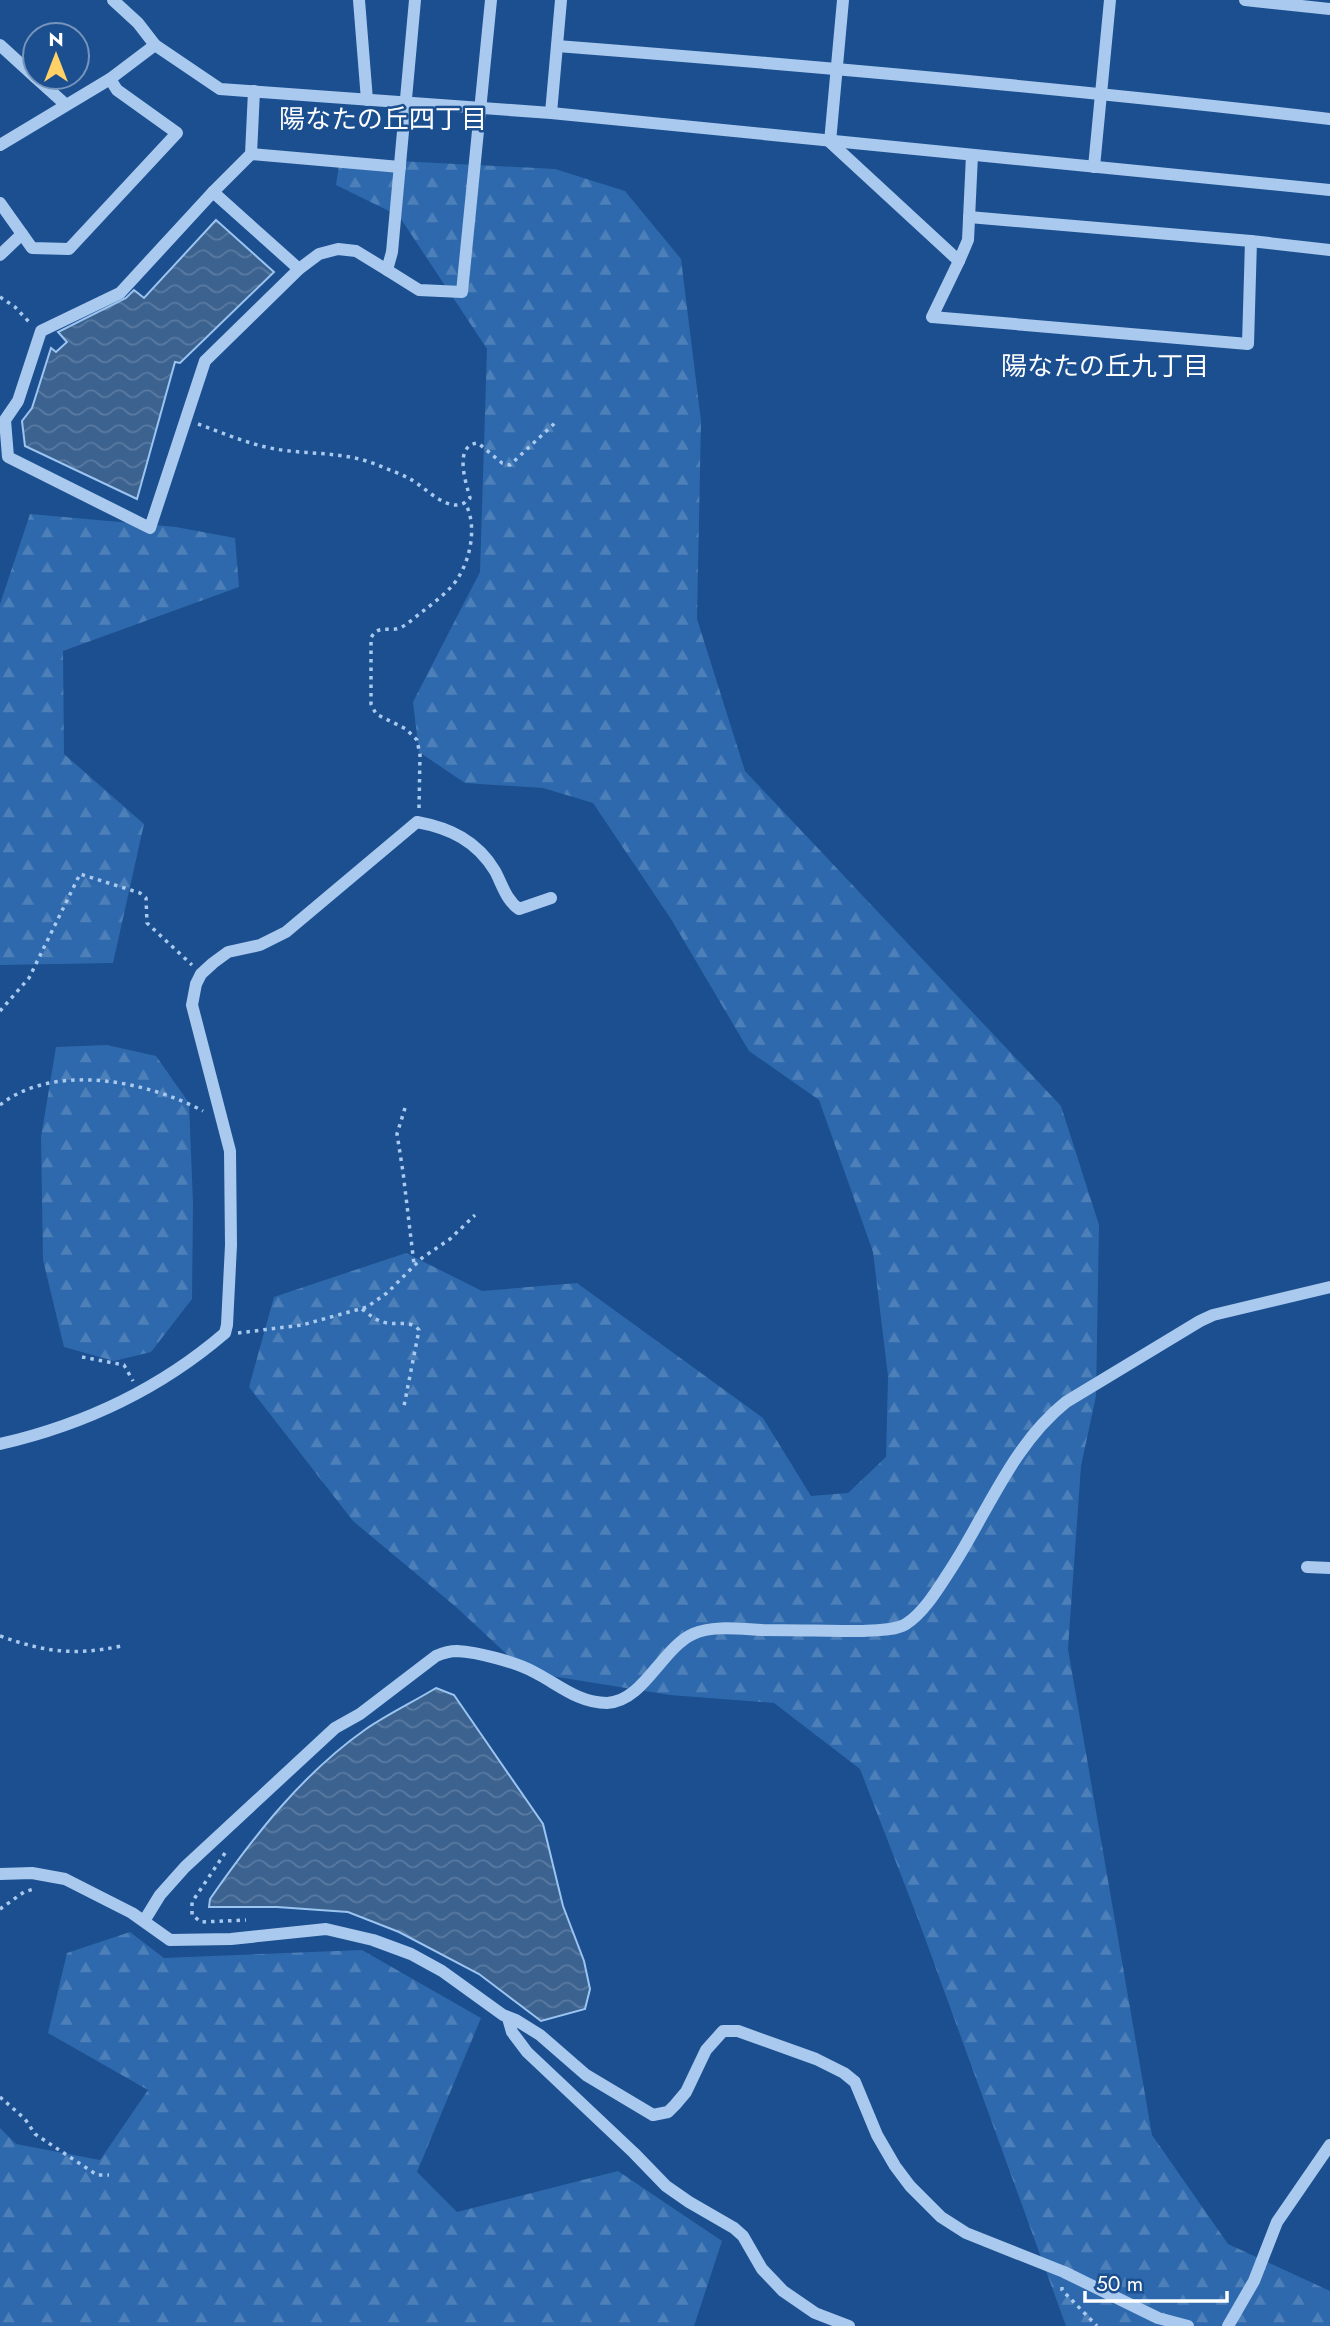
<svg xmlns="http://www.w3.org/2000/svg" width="1330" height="2326" viewBox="0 0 1330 2326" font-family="Jost,'Noto Sans JP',sans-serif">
<defs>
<pattern id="forest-firs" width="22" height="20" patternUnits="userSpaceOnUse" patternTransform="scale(1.75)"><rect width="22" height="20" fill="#2e69ad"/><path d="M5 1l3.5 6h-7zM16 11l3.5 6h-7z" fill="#4d80b9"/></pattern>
<pattern id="water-waves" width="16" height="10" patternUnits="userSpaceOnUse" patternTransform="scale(1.75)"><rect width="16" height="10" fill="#3c6290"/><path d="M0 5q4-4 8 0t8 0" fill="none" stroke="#597aa1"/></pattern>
</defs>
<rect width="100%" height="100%" fill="#1b4f8f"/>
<!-- forest -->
<g fill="url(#forest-firs)">
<path d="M340 158 555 169 625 191 681 259 701 421 697 619 745 771 1061 1106 1099 1225 1096 1396 1081 1466 1068 1649 1152 2135 1228 2244 1330 2291V2326H1066L918 1919 860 1769 774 1703 670 1695 526 1672 456 1607 353 1521 249 1387 274 1297 406 1253 482 1291 577 1283 763 1418 811 1496 848 1493 886 1457 888 1376 873 1252 819 1100 749 1051 671 919 593 803 543 788 465 783 419 752 413 702 480 572 487 349 399 216 336 185Z"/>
<path d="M30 514 176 527 235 538 239 587 63 651 64 754 144 824 113 963 0 965V604Z"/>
<path d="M107 1045 156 1056 189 1103 193 1203 192 1299 151 1352 114 1361 64 1347 43 1260 41 1137 56 1047Z"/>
<path d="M130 1932 164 1958 362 1950 481 2018 417 2172 457 2212 618 2171 722 2241 694 2326H0V2128L16 2144 100 2160 148 2090 48 2033 67 1953Z"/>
</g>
<!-- water -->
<g fill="url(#water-waves)" stroke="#9cc4f0" stroke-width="2">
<path d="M216 220 274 272 180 363 175 362 137 499 25 446 22 421 32 408 51 348 56 352 67 342 58 332 126 298 134 290 144 298Z"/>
<path d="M436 1688 454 1695 543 1824 563 1906 584 1961 590 1989 585 2009 541 2021 479 1974 399 1932 348 1912 277 1907H209L210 1899C254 1836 302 1774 366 1729 388 1714 413 1702 436 1688Z"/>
</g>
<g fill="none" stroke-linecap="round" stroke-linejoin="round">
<!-- path -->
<g stroke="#a9c9ee" stroke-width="3.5" stroke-dasharray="3.5 5" stroke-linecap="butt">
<path d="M0 297 15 307 30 323"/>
<path d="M198 424C223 433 248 444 275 449 310 455 346 451 380 466 390 470 401 474 410 479 426 487 452 519 470 498 466 483 453 445 478 443L502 463 510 465 556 422"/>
<path d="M419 808 420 755 417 740 406 729 376 714 371 704V638C378 624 388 632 400 628 408 624 415 617 422 612 432 604 443 596 452 586 469 567 479 527 465 503"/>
<path d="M0 1011 29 978 80 874 140 893 146 898 147 923 192 965"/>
<path d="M0 1105C54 1062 147 1081 203 1111"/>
<path d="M405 1108 397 1134 403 1172 414 1264"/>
<path d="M362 1309C370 1315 376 1321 387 1323 399 1325 411 1320 419 1330L404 1406"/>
<path d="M238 1333 302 1325 367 1307 387 1293 422 1258 450 1239 475 1215"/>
<path d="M82 1357 124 1365 133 1381"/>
<path d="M0 1636C45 1652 74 1656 121 1646"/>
<path d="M225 1853 192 1902V1915L201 1922 246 1920"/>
<path d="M0 1909 24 1892 34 1889"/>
<path d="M0 2097 25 2119 35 2134 97 2175H109"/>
<path d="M1062 2287V2290L1097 2326"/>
</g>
<!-- minor -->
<g stroke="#a9c9ee" stroke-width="12">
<path d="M359 0 367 100"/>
<path d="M843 0 830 142 959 261 932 317 1248 344 1251 241 1330 250"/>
<path d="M1245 0 1330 9"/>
<path d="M0 45 35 77"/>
<path d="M155 45 220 89 551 113 1330 190"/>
<path d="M557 46C815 66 1073 89 1330 119"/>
<path d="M35 77 65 104"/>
<path d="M254 91 251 154 213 192 120 293 41 331 18 401 5 420 8 457 150 528 205 361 299 269 319 254 338 249 356 251 387 270 392 252 415 0"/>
<path d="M551 113 561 0"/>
<path d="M0 145 110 79 155 45 138 23 113 0"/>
<path d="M251 154 400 167"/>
<path d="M1094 167 1110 0"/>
<path d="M213 192 299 269"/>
<path d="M0 203 32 248 69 249 177 133 117 90 110 79"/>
<path d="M969 217 1251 241"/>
<path d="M0 255 22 234"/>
<path d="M959 261 968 240 972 155"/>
<path d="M387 270 419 290 462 292 491 0"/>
<path d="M0 1444C83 1425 161 1388 225 1333L227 1325 231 1245 230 1151 192 1005 196 984 201 974 213 963 228 952 260 945 286 932 417 822C450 828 477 841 495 871 502 884 506 900 519 909L551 898"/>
<path d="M1307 1567 1330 1568"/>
<path d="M0 1874 32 1873 65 1879 132 1913 170 1940 231 1939 326 1929 373 1940 411 1954 442 1971 503 2015 516 2020 540 2035 586 2075 653 2115 668 2112 675 2105 686 2092 706 2050 723 2031H738L816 2059 844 2073 855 2082 877 2135 895 2166 910 2186 941 2217 966 2233 1064 2272 1158 2318 1188 2326"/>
<path d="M144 1921 160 1895 185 1867 335 1728 360 1714 436 1656C443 1653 449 1651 457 1651 477 1652 516 1662 534 1672 558 1684 578 1703 607 1703 643 1702 662 1648 693 1634 713 1625 740 1629 762 1630 796 1630 829 1631 863 1631 876 1630 894 1631 906 1624 923 1613 936 1592 947 1575 986 1517 1010 1447 1066 1402L1200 1321 1213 1315 1330 1287"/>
<path d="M508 2018 512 2032 527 2052 634 2153 666 2186 689 2202 734 2228 743 2236 762 2269 783 2291 815 2313 849 2326"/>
<path d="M1228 2326 1254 2281 1277 2222 1330 2145"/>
</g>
</g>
<g text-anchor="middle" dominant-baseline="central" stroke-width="5" stroke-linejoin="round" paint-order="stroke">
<!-- neighbourhood labels -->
<g font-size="26" fill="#fff" stroke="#1b4f8f">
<text x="383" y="119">陽なたの丘四丁目</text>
<text x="1105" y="366">陽なたの丘九丁目</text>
</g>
</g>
<!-- north arrow -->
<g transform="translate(56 56)"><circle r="33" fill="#1b4f8f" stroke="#7695bc" stroke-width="2"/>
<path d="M0-5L12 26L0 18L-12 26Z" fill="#ffd166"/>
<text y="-10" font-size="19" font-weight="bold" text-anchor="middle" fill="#ffffff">N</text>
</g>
<!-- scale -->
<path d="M1085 2291v10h142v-10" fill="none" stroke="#ffffff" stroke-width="3.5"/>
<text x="1096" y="2291" font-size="21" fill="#ffffff" stroke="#1b4f8f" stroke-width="5" paint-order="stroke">50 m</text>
</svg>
